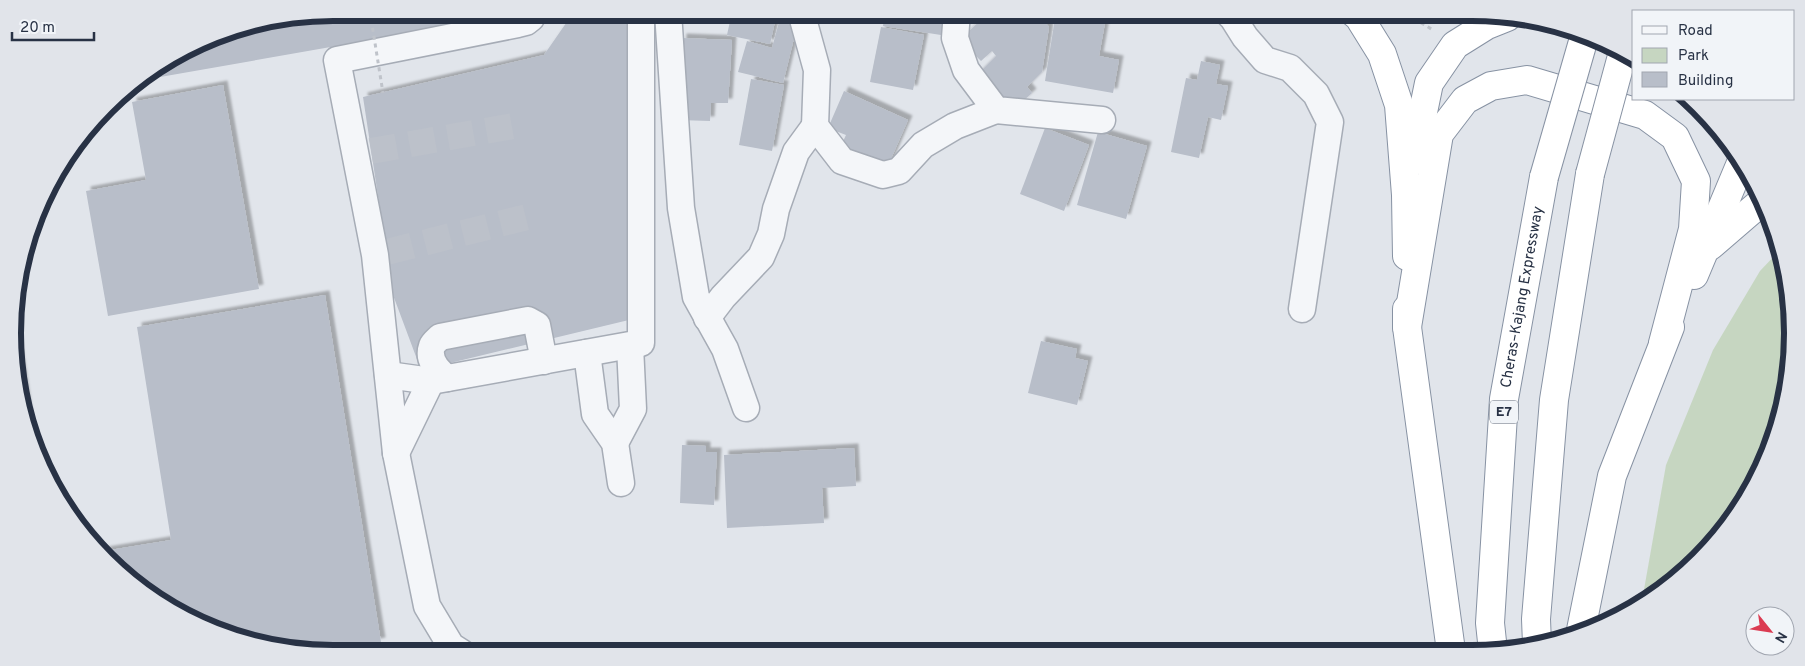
<svg xmlns="http://www.w3.org/2000/svg" width="1805" height="666" viewBox="0 0 1805 666" font-family="Overpass,sans-serif">
<defs>
<filter id="shadow"><feDropShadow dx="4.5" dy="-4.5" stdDeviation="1" flood-color="#0004"/></filter>
</defs>
<rect width="100%" height="100%" fill="#e1e5eb"/>
<!-- green -->
<path fill="#c6d6c1" d="M1777 253 1790 291 1781 416 1749 494 1684 574 1642 601 1666 465 1713 350 1760 271Z"/>
<!-- building -->
<g fill="#b8bec9" filter="url(#shadow)">
<path d="M333 12H462V24L143 80 230 30Z"/>
<path d="M570 12H628L633 319 421 370 393 295 363 97 544 55 571 16Z"/>
<path d="M732 12H777L770 44 727 35Z"/>
<path d="M885 12H944L941 35 883 26Z"/>
<path d="M981 12H1036L1049 27 1042 72 1027 87 1032 93 1014 109 978 74 996 56 992 51 981 61 960 40 985 16Z"/>
<path d="M1056 12H1107L1099 56 1119 60 1113 93 1045 81Z"/>
<path d="M779 22 797 26 783 83 738 72 747 41 772 48Z"/>
<path d="M881 27 924 35 913 90 870 82Z"/>
<path d="M682 38 732 40 728 103H711L710 121 678 120Z"/>
<path d="M1201 61 1220 65 1216 84 1228 86 1221 120 1208 117 1199 158 1171 152 1186 78 1197 80Z"/>
<path d="M751 79 784 85 772 151 739 145Z"/>
<path d="M223 85 259 289 108 316 86 191 146 180 132 102Z"/>
<path d="M844 91 908 120 886 170 839 150 846 135 828 128Z"/>
<path d="M1045 128 1089 145 1064 211 1020 194Z"/>
<path d="M1098 132 1147 146 1126 219 1077 205Z"/>
<path d="M325 295 381 642 321 652 250 643 138 587 104 551 171 540 137 327Z"/>
<path d="M1041 341 1077 349 1075 358 1088 361 1077 405 1028 393Z"/>
<path d="M17 348H18L29 422 19 396Z"/>
<path d="M682 445 706 446V452H717L714 505 680 503Z"/>
<path d="M854 448 856 486 822 488 824 523 727 528 724 455Z"/>
</g>
<g fill="none" stroke-linecap="round" stroke-linejoin="round">
<!-- minor-tunnel -->
<g stroke="#bcc1ca" stroke-width="26" stroke-dasharray="26 13" stroke-linecap="butt">
<path d="M371 151 519 125"/>
<path d="M387 252 531 216"/>
</g>
<!-- minor casing -->
<g stroke="#a6acb6" stroke-width="29">
<g id="minor">
<path d="M668 12 681 208 696 297 725 349 746 408"/>
<path d="M801 12 817 70 815 126 842 161 883 175 899 171 923 145 955 126 996 110"/>
<path d="M957 12 955 38 966 70 996 110 1102 120"/>
<path d="M1227 12 1233 18 1245 37 1265 60 1290 68 1316 94 1330 122 1302 309"/>
<path d="M707 318 723 297 761 257 771 234 776 209 796 152 815 126"/>
<path d="M587 353 595 414 615 443 621 483"/>
<path d="M388 375 431 381 641 343V12"/>
<path d="M447 378C438 371 427 360 432 346 433 343 438 339 440 337L528 320 537 325 544 361"/>
<path d="M615 443 633 409 630 346"/>
<path d="M396 453 431 381"/>
<path d="M462 653 451 646 427 606 396 453 375 255 337 60 518 24 526 22 531 18V12"/>
</g>
</g>
<!-- highway casing -->
<g stroke="#8792a3" stroke-width="30">
<g id="highway">
<path d="M1353 12 1359 17 1382 54 1399 105 1406 195 1407 256"/>
<path d="M1413 161 1429 83 1455 45 1487 25 1507 17"/>
<path d="M1710 246 1760 203"/>
<path d="M1694 275 1741 163"/>
<path d="M1407 309V327L1451 651"/>
<path d="M1407 327 1439 134 1465 100 1491 86 1527 80 1645 115 1675 137 1696 181 1693 229 1663 343"/>
<path d="M1581 630 1612 476 1670 327"/>
<path d="M1537 644 1536 619 1554 400 1590 174"/>
<path id="s1" d="M1493 651 1490 623 1504 399 1544 177"/>
</g>
</g>
<!-- path -->
<g stroke="#bfc3ca" stroke-width="3" stroke-dasharray="4 4" stroke-linecap="butt">
<path d="M1391 16 1408 15 1433 30"/>
<path d="M1695 116 1716 135"/>
</g>
<!-- minor -->
<use href="#minor" stroke="#f4f6f9" stroke-width="26"/>
<!-- highway -->
<use href="#highway" stroke="#fff" stroke-width="28"/>
<!-- highway-bridge casing -->
<g stroke="#8792a3" stroke-width="30" stroke-linecap="butt">
<g id="highway-bridge">
<path d="M1590 174 1622 56"/>
<path d="M1544 177 1584 38"/>
</g>
</g>
<!-- path-bridge -->
<path stroke="#bfc3ca" stroke-width="3" stroke-dasharray="4 4" stroke-linecap="butt" d="M370 12 383 93"/>
<!-- highway-bridge -->
<use href="#highway-bridge" stroke="#fff" stroke-width="28"/>
</g>
<g text-anchor="middle" dominant-baseline="central" stroke-width="4" stroke-linejoin="round" paint-order="stroke">
<!-- shield labels -->
<rect fill="#f1f4f8" stroke="#646c7b" stroke-width="1" x="1490" y="400.5" width="28" height="23" rx="4"/>
<g font-size="14" font-weight="bold" fill="#283245">
<text x="1504" y="412">E7</text>
</g>
<!-- street labels -->
<g font-size="15" fill="#283245" stroke="#f1f4f8">
<text stroke="none"><textPath href="#s1" startOffset="356">Cheras–Kajang Expressway</textPath></text>
</g>
</g>
<!-- crop -->
<path d="M0 0H1805V666H0ZM333 21H1472A312 312 0 0 1 1784 333V333A312 312 0 0 1 1472 645H333A312 312 0 0 1 21 333V333A312 312 0 0 1 333 21Z" fill="#e1e4ea" fill-rule="evenodd"/>
<path fill="none" stroke="#283245" stroke-width="6" d="M333 21H1472A312 312 0 0 1 1784 333V333A312 312 0 0 1 1472 645H333A312 312 0 0 1 21 333V333A312 312 0 0 1 333 21Z"/>
<!-- legend -->
<rect x="1632" y="10" width="162" height="90" fill="#f1f4f8" stroke="#a1a6b0"/>
<rect x="1642" y="26" width="25" height="8" fill="#f4f6f9" stroke="#a1a6b0"/>
<text x="1678" y="35" font-size="15" fill="#283245">Road</text>
<rect x="1642" y="48" width="25" height="15" fill="#c6d6c1" stroke="#a1a6b0"/>
<text x="1678" y="60" font-size="15" fill="#283245">Park</text>
<rect x="1642" y="72" width="25" height="15" fill="#b8bec9" stroke="#a1a6b0"/>
<text x="1678" y="85" font-size="15" fill="#283245">Building</text>
<!-- north arrow -->
<g transform="translate(1770 631) rotate(120)"><circle r="24" fill="#f1f4f8" stroke="#a1a6b0"/>
<path d="M0-4L9 19L0 12L-9 19Z" fill="#db3b52"/>
<text y="-8" font-size="14" font-weight="bold" text-anchor="middle" fill="#283245">N</text>
</g>
<!-- scale -->
<path d="M12 32v8h82v-8" fill="none" stroke="#283245" stroke-width="2.5"/>
<text x="20" y="32" font-size="15" fill="#283245" stroke="#f1f4f8" stroke-width="4" paint-order="stroke">20 m</text>
</svg>
